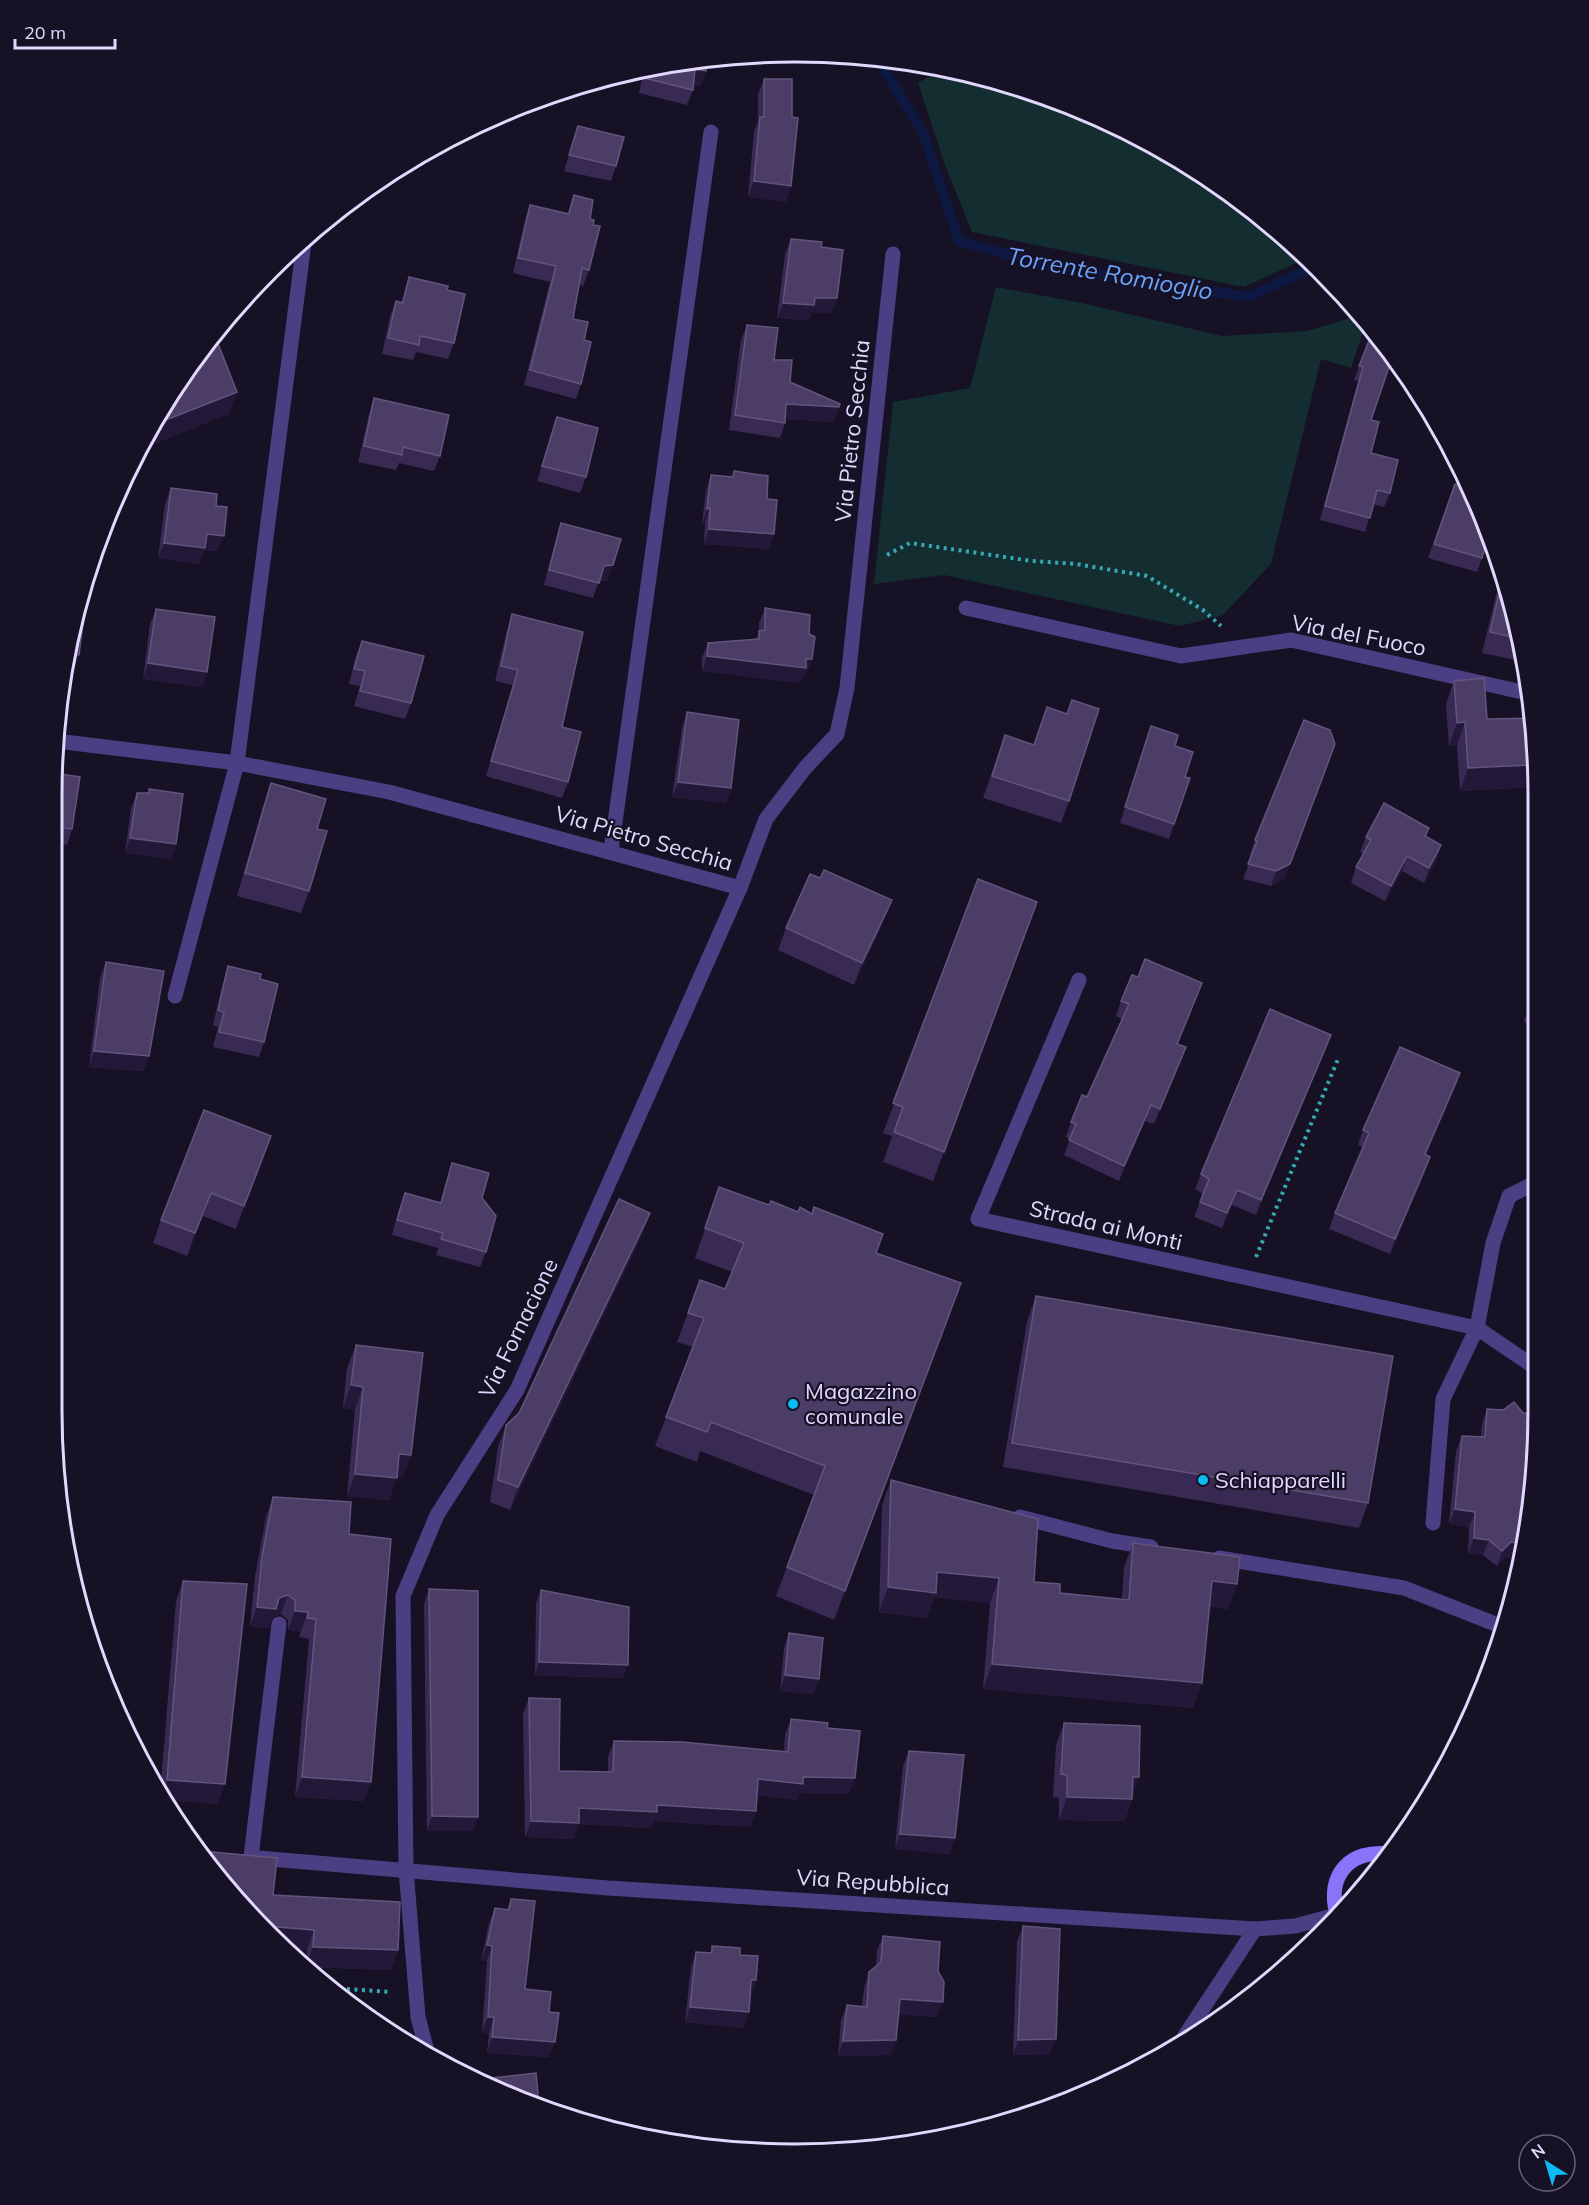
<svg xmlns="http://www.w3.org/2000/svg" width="1589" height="2205" viewBox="0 0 1589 2205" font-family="Mulish,sans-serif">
<rect width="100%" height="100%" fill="#171126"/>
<!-- green -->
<g fill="#142d30">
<path d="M925 66 987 76 1124 128 1247 205 1305 259 1244 287 972 232 945 165 918 83 933 74Z"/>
<path d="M996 287 1082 303 1222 336 1307 331 1361 315 1366 323 1351 368 1321 359 1271 564 1223 615 1180 626 944 575 874 584 893 402 970 388Z"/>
</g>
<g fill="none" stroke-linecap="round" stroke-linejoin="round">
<!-- stream -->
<path stroke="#0d1943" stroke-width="10" d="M877 58 923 133 959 241 1045 265 1248 297 1314 267"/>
<!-- path -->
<g stroke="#35a9b4" stroke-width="4" stroke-dasharray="3 4.5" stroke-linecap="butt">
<path d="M887 555 910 543 1032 561 1076 564 1147 576 1203 610 1221 626"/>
<path d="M1256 1257 1338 1059"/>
<path d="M332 1988 391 1992"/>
</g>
<!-- service -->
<path stroke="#4b3e83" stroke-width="15" d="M251 1857 279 1624"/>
<!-- minor -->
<g stroke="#4b3e83" stroke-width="15">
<path d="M966 608 1181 656 1291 640 1531 694"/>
<path d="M56 741 237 763 389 792 740 888"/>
<path d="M611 851 711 132"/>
<path d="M1079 980 978 1219 1477 1328 1536 1368"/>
<path d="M175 996 237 763 305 235"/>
<path d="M1020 1517 1112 1541 1151 1547"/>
<path d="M1433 1523 1443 1399 1477 1328 1493 1243 1509 1196 1535 1183"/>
<path d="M1219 1558 1404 1588 1503 1627"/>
<path d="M1184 2037 1255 1929"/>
<path d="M427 2051 418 2017 406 1869 403 1596 437 1515 517 1390 740 888 766 819 805 768 837 734 847 688 893 254"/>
</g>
<!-- tertiary -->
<path stroke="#4b3e83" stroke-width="15" d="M259 1858 608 1888 1255 1929 1295 1926 1336 1915"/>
<!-- secondary -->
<path stroke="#8a73f9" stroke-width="15" d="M1337 1914C1326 1875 1350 1849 1390 1854"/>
</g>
<!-- wall -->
<g fill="#392a53">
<path d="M698 57 706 71 700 86 693 85V90L687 105 639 93 644 70Z"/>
<path d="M764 79 786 202 748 197 754 132 758 121V94Z"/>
<path d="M578 126 616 166 611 181 564 171Z"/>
<path d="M574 195 590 219 589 270 583 286 579 284 573 319 584 340 581 384 576 399 524 385 550 282 513 273 525 220 530 205 567 214Z"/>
<path d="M791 239 821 247 837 298 831 313H811L808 320 777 318 785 254Z"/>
<path d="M409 277 447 290 454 343 448 359 416 352 413 360 382 354 390 316 396 301 401 302Z"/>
<path d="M747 325 790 382 834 422 785 419V423L780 438 729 430 741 340Z"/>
<path d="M1370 338 1371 453 1390 493 1384 507 1373 504 1365 532 1320 520 1358 381 1354 380Z"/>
<path d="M374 398 440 456 434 471 399 463 396 470 358 462 369 414Z"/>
<path d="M557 417 586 477 580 493 537 481Z"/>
<path d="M734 471 767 499 774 534 769 549 704 544 705 523 702 524 706 490 711 475 732 477Z"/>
<path d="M1455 484 1482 558 1477 572 1428 558Z"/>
<path d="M171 488 216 506 218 551 204 550 199 564 158 558 165 504Z"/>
<path d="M561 523 608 580 599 581 593 598 544 585 556 539Z"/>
<path d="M1502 575 1513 602 1525 662 1482 653 1497 591Z"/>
<path d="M765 608 809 634 812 659 806 675 804 674 800 683 702 671V658L708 643 756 640 759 630V623Z"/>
<path d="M156 609 207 672 202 687 143 679 150 624Z"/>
<path d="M512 614 562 727 568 782 562 798 486 776 513 685 495 681 507 630Z"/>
<path d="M362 641 411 703 405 719 354 706 360 686 349 684 356 656Z"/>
<path d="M1454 681 1487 719 1532 718V787L1460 791 1457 745 1449 746 1446 704Z"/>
<path d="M1047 707 1069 801 1061 823 983 798 1005 735 1034 745Z"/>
<path d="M687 712 731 788 726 803 672 797 682 728Z"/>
<path d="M1304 720 1284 879 1271 886 1243 879 1252 856 1250 855 1255 840Z"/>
<path d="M1151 726 1185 777 1190 778 1169 839 1120 823Z"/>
<path d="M271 783 317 829 309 891 301 913 237 896 263 806Z"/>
<path d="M149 789 176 844 171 859 125 853 131 808 137 793H147Z"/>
<path d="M51 794 72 829 67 845 51 842Z"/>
<path d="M1429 828 1426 837 1441 845 1436 861 1424 883 1402 871 1385 901 1351 883 1356 867 1363 854 1360 852 1366 837Z"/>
<path d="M978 879 1037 902 933 1181 883 1162 892 1136 883 1133Z"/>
<path d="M883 922 854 985 778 950 786 928Z"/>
<path d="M106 962 149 1056 143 1071 89 1067 100 978Z"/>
<path d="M228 966 260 979 264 1042 259 1057 213 1047 218 1027 213 1025 223 982Z"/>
<path d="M1138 977 1202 983 1178 1044 1186 1047 1180 1062 1154 1124 1145 1121 1119 1181 1064 1155 1070 1139 1066 1137 1071 1122 1087 1097 1122 1019 1116 1016 1121 1001Z"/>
<path d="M1534 1003V1039L1524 1020 1530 1005Z"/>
<path d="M1331 1035 1256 1215 1232 1205 1222 1228 1194 1217 1203 1194 1195 1189 1201 1174Z"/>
<path d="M1460 1073 1455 1088 1426 1155 1425 1172 1390 1254 1329 1229 1335 1213 1363 1148 1358 1145 1363 1130Z"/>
<path d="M271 1136 236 1229 203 1216 187 1256 153 1243 161 1220Z"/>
<path d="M452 1163 482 1198 486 1252 480 1267 436 1255 438 1248 392 1235 399 1209 405 1193 440 1203Z"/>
<path d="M719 1187 876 1253 950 1312 834 1620 776 1596 814 1495 700 1451 697 1462 655 1446 693 1347 677 1342 700 1280 725 1289 732 1272 695 1258Z"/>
<path d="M650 1213 642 1235 510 1510 490 1502 498 1447 506 1425 519 1413Z"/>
<path d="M1036 1296 1368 1503 1359 1528 1003 1467 1027 1321Z"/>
<path d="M356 1345 411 1455 403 1477H397L389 1500 347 1496 355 1409 343 1408 347 1368Z"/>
<path d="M1487 1409 1503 1410 1519 1559 1505 1557 1497 1566 1483 1555 1468 1553 1469 1527 1449 1524 1456 1451 1462 1436H1481L1482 1424Z"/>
<path d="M891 1480 1034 1582 1060 1593 1122 1599 1124 1567 1133 1543 1237 1584 1228 1609 1209 1606 1193 1708 983 1689 990 1603 934 1597 927 1618 879 1612 882 1505Z"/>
<path d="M273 1497 349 1534 364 1801 295 1797 309 1639 299 1637 301 1631 288 1630V1620L281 1614 273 1617 269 1628 250 1626 255 1576 266 1517Z"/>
<path d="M183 1581 218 1804 164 1800 160 1794 176 1601Z"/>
<path d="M429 1589 473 1831H427L424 1604Z"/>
<path d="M541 1590 623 1678 535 1675 536 1603Z"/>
<path d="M789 1633 819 1679 813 1694 780 1691 784 1648Z"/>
<path d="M529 1698 559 1771 608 1772V1757L614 1741 784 1751 785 1735 791 1719 827 1728 849 1794 799 1793 797 1800 757 1795 756 1811 750 1827 654 1821 651 1828 579 1824 573 1839 525 1837 523 1714Z"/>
<path d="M1064 1723 1132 1795V1799L1124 1821 1059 1820V1798L1053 1797 1056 1745Z"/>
<path d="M909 1751 950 1854 895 1849 903 1766Z"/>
<path d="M201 1851 273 1895 398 1950 391 1970 306 1967 307 1950 286 1948Z"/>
<path d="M511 1899 525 1989 549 2012V2057L487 2053 489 2033 482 2032 487 1961H481L489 1923 495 1908 507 1909Z"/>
<path d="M1023 1926 1050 2054 1013 2055 1017 1941Z"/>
<path d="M883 1936 938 1971 937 2017 898 2014 896 2040 890 2055 838 2056 841 2020 847 2005 862 2007 864 1988 869 1972 876 1966 877 1951Z"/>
<path d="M712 1946 740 1955 756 1980 751 1995 749 2012 743 2028 685 2022 691 1967 696 1952 710 1953Z"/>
</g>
<!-- shaded-wall -->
<g fill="#241839">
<path d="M695 69 706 71 700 86 689 84Z"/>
<path d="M754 181 791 186 786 202 748 197Z"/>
<path d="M815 298H837L831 313H811L808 320 777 318 783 303Z"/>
<path d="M237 392 229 414 137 451 148 427Z"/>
<path d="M786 404 839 407 834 422 781 419Z"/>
<path d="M710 508 705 523 702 524 707 509Z"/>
<path d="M709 529 774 534 769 549 704 544Z"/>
<path d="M207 534 224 536 218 551 204 550 199 564 158 558 164 543Z"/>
<path d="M613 565 608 580 599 581 604 566Z"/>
<path d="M65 653 79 655 74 670 63 669Z"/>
<path d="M707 656 806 659H812L806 675 804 674 800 683 702 671Z"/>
<path d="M148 663 207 672 202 687 143 679Z"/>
<path d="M1465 722 1457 745 1449 746 1457 723Z"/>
<path d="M1330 759 1284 879 1271 886 1276 871Z"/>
<path d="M1532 765V787L1460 791 1468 768Z"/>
<path d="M678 782 731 788 726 803 672 797Z"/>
<path d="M130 838 176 844 171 859 125 853Z"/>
<path d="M1441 845 1436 861 1424 883 1429 868Z"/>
<path d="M1407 856 1402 871 1385 901 1391 886Z"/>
<path d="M892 900 883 922 854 985 862 963Z"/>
<path d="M1331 1035 1325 1050 1256 1215 1261 1200Z"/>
<path d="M94 1051 149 1056 143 1071 89 1067Z"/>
<path d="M1460 1073 1455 1088 1420 1169 1425 1154Z"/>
<path d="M1151 1105 1145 1121 1119 1181 1124 1166Z"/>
<path d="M271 1136 263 1159 236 1229 244 1206Z"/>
<path d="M1430 1157 1425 1172 1390 1254 1395 1239Z"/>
<path d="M1237 1190 1232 1205 1222 1228 1227 1213Z"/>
<path d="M211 1193 203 1216 187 1256 195 1233Z"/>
<path d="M650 1213 642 1235 510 1510 518 1487Z"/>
<path d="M351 1385 363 1387 355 1409 343 1408Z"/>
<path d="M399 1454 411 1455 403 1477H391Z"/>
<path d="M355 1474 397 1478 389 1500 347 1496Z"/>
<path d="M1455 1509 1475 1512 1469 1527 1449 1524Z"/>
<path d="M1474 1538 1489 1540 1483 1555 1468 1553Z"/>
<path d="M1523 1540 1519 1559 1505 1557 1497 1566 1502 1551 1511 1542Z"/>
<path d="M937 1572 999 1578 990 1603 934 1597 927 1618 879 1612 888 1587Z"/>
<path d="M1212 1581 1237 1584 1228 1609 1203 1605Z"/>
<path d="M288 1595 281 1614 273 1617 269 1628 250 1626 257 1607Z"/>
<path d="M295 1611 308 1612 301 1631 288 1630Z"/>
<path d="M539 1662 628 1665 623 1678 535 1675Z"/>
<path d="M992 1664 1202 1683 1193 1708 983 1689Z"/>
<path d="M785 1675 819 1679 813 1694 780 1691Z"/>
<path d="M302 1777 371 1782 364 1801 295 1797Z"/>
<path d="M803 1777 855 1778 849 1794 799 1793 797 1800 752 1795 758 1779Z"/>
<path d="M1133 1777H1139L1124 1821 1059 1820 1067 1797Z"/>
<path d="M167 1780 225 1784 218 1804 164 1800 161 1796Z"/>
<path d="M657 1805 756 1811 750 1827 654 1821 651 1828 579 1824 573 1839 525 1837 531 1821 579 1808Z"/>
<path d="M432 1816 478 1817 473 1831H427Z"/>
<path d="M900 1834 955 1838 950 1854 895 1849Z"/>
<path d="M266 1926 314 1930 307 1950 286 1948Z"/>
<path d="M487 1945 492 1946 487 1961H481Z"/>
<path d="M313 1947 398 1950 391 1970 306 1967Z"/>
<path d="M751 1980H756L751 1995Z"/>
<path d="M900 1999 943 2002 937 2017 894 2014Z"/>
<path d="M690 2007 749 2012 743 2028 685 2022Z"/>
<path d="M488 2017H494L489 2033 482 2032Z"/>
<path d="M492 2037 555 2042 549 2057 487 2053Z"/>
<path d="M1056 2039 1050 2054 1013 2055 1018 2040Z"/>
<path d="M896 2040 890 2055 838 2056 843 2041Z"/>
</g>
<!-- building -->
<g fill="#4b3d65" stroke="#62557d" stroke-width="1.5">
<path d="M698 57H709L706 71 695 69 693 90 644 78 646 69Z"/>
<path d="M764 79H792V117L798 118 791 186 754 181 760 117H764Z"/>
<path d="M578 126 624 137 616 166 569 155Z"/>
<path d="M574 195 593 200 590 219 594 220 593 225 600 226 589 270 582 268 573 319 588 322 584 340 591 342 581 384 530 370 556 266 518 258 530 205 569 214Z"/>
<path d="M791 239 822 242 821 247 843 250 837 298H815L814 305 783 303Z"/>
<path d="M409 277 448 286 447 290 465 294 454 343 420 336 419 345 388 338 396 301 403 303Z"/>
<path d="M747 325 778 328 774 360H792L790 382 840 404 839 407 786 404 785 423 735 415Z"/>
<path d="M215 336 237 392 148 427 151 422 212 337Z"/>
<path d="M1370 338 1378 341 1391 361 1371 420 1379 422 1371 453 1398 460 1390 493 1377 490 1370 518 1325 506 1363 367 1359 366Z"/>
<path d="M374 398 449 415 440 456 403 447 402 455 364 446Z"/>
<path d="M557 417 598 428 586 477 542 466Z"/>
<path d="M734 471 768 476 767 499 777 500 774 534 709 529 710 508 707 509 711 475 733 477Z"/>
<path d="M1455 484 1470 488 1488 536 1482 558 1434 544Z"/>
<path d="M171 488 217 494 216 506 227 507 224 536 207 534 205 548 164 543Z"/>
<path d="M561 523 621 539 613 565 604 566 599 583 549 570Z"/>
<path d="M1503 576 1513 602 1520 639 1490 632Z"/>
<path d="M80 599 86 600 79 655 65 653Z"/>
<path d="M765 608 810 615 809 634 815 637 812 659H806V668L707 656 708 643 759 639V631L765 630Z"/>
<path d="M156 609 215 617 207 672 148 663Z"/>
<path d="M512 614 583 632 562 727 581 732 568 782 491 761 518 670 501 666Z"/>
<path d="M362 641 424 656 411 703 360 691 365 671 354 669Z"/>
<path d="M1484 678 1487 719 1532 718V765L1468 768 1465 722 1457 723 1454 681Z"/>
<path d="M1072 700 1099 709 1069 801 992 776 1005 735 1034 745 1047 707 1067 714Z"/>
<path d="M687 712 739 720 731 788 678 782Z"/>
<path d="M1304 720 1330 730 1335 744 1290 864 1276 871 1248 864 1257 841 1255 840Z"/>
<path d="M1151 726 1178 735 1175 746 1193 752 1185 777 1190 778 1174 824 1125 807Z"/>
<path d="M53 773 80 777 72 829 51 826V794Z"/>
<path d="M271 783 326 799 317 829 327 831 309 891 245 873Z"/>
<path d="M149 789 183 794 176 844 130 838 137 793H150Z"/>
<path d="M1384 803 1429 828 1425 836 1441 845 1429 868 1407 856 1391 886 1356 867 1371 840 1366 837Z"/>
<path d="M824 870 892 900 862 963 786 928 810 874 820 878Z"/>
<path d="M978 879 1037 902 944 1152 894 1132 903 1107 893 1103Z"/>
<path d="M1145 959 1202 983 1177 1044 1186 1047 1160 1109 1151 1105 1124 1166 1069 1140 1076 1124 1071 1122 1082 1095 1087 1097 1129 1004 1121 1001 1132 975 1138 977Z"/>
<path d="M106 962 164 971 149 1056 94 1051Z"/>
<path d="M228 966 261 974 260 979 278 984 264 1042 219 1032 224 1012 218 1010Z"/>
<path d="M1534 1003V1013L1530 1005Z"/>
<path d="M1270 1009 1331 1035 1261 1200 1237 1190 1227 1213 1200 1202 1209 1179 1201 1174Z"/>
<path d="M1400 1047 1460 1073 1425 1154 1430 1157 1395 1239 1335 1213 1369 1133 1363 1130Z"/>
<path d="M204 1110 271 1136 244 1206 211 1193 195 1233 161 1220Z"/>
<path d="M452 1163 489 1173 482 1198 496 1216 486 1252 441 1239 443 1233 397 1220 405 1193 441 1203Z"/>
<path d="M719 1187 769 1205 771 1201 798 1212 800 1207 812 1214 814 1207 883 1234 876 1253 961 1283 845 1591 787 1567 825 1466 711 1422 707 1432 666 1417 704 1318 688 1313 700 1280 725 1289 744 1243 705 1228Z"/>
<path d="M619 1199 650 1213 518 1487 498 1480 506 1425 519 1413Z"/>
<path d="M1036 1296 1393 1356 1368 1503 1012 1443Z"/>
<path d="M356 1345 423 1353 411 1455 399 1454 397 1478 355 1474 363 1387 351 1385Z"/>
<path d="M1514 1402 1523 1413 1536 1414V1459L1522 1544 1511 1542 1502 1551 1489 1540 1474 1538 1475 1512 1455 1509 1462 1436 1485 1437 1487 1409 1503 1410Z"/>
<path d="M891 1480 1038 1519 1034 1582 1060 1584V1593L1129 1600 1133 1543 1240 1557 1237 1584 1212 1581 1202 1683 992 1664 999 1578 937 1572 936 1593 888 1587Z"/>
<path d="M273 1497 351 1502 349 1534 391 1539 371 1782 302 1777 316 1619 307 1618 308 1612 295 1611V1600L288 1595 279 1598 276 1609 257 1607 262 1557Z"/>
<path d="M183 1581 247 1584 225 1784 167 1780Z"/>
<path d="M429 1589 478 1591V1817L432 1816Z"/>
<path d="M541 1590 629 1607 628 1665 539 1662Z"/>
<path d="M789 1633 823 1638 819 1679 785 1675Z"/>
<path d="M106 1690 111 1691 110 1700Z"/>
<path d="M529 1698 560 1699 559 1771 613 1772 614 1741 682 1742 788 1752 791 1719 828 1723 827 1728 860 1731 855 1778 803 1777V1784L758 1779 756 1811 657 1805V1812L579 1808V1823L531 1821Z"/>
<path d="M1064 1723 1140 1726 1139 1777H1133L1132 1799 1067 1797V1775L1061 1774Z"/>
<path d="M909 1751 964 1755 955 1838 900 1834Z"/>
<path d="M201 1851 277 1858 273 1895 400 1902 398 1950 313 1947 314 1930 266 1926Z"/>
<path d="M511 1899 535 1901 525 1989 551 1992 549 2012 559 2013 555 2042 492 2037 494 2017H488L492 1946 487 1945 495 1908 509 1910Z"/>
<path d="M1023 1926 1060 1929 1056 2039 1018 2040Z"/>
<path d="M883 1936 940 1942 938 1971 944 1982 943 2002 900 1999 896 2040 843 2041 847 2005 867 2007 869 1972 881 1962Z"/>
<path d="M712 1946 740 1948V1955L758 1956 756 1980H751L749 2012 690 2007 696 1952 712 1953Z"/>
<path d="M536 2073 539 2105 483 2084V2079Z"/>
</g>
<!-- markers -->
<g fill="#0dbbf4" stroke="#171126" stroke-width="2">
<circle cx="793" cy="1404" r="6"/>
<circle cx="1203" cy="1480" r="6"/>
</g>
<g text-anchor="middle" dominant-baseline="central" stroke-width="4.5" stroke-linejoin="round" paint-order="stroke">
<!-- street labels -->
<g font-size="22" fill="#e1d8fd" stroke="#171126">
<text transform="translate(852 431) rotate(-84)">Via Pietro Secchia</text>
<text transform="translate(1359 635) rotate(11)">Via del Fuoco</text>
<text transform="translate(644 838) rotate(16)">Via Pietro Secchia</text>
<text transform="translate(1106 1225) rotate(13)">Strada ai Monti</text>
<text transform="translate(518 1328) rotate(-64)">Via Fornacione</text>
<text transform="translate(873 1882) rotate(4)">Via Repubblica</text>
</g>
<!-- poi labels -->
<g font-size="22" fill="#e1d8fd" stroke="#171126" text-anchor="start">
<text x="805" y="1391">Magazzino<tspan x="805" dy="25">comunale</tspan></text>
<text x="1215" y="1480">Schiapparelli</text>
</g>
<!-- water labels -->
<g font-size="24" font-style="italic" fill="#6aa2f8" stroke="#171126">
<text transform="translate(1110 273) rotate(10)">Torrente Romioglio</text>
</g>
</g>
<!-- crop -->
<path d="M0 0H1589V2205H0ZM795 62H795A733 733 0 0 1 1528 795V1411A733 733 0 0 1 795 2144H795A733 733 0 0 1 62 1411V795A733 733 0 0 1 795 62Z" fill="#171126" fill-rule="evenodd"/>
<path fill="none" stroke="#e1d8fd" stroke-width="3" d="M795 62H795A733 733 0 0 1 1528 795V1411A733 733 0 0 1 795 2144H795A733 733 0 0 1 62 1411V795A733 733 0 0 1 795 62Z"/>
<!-- north arrow -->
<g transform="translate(1547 2163) rotate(323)"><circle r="28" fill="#171126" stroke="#68617c" stroke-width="1.5"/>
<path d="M0-4.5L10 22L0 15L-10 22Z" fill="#0dbbf4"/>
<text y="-9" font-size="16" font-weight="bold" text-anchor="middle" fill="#e1d8fd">N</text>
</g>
<!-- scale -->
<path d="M15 39v9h100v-9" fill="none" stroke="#e1d8fd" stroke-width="3"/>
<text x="24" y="39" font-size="18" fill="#e1d8fd" stroke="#171126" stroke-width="4.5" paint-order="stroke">20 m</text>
</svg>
